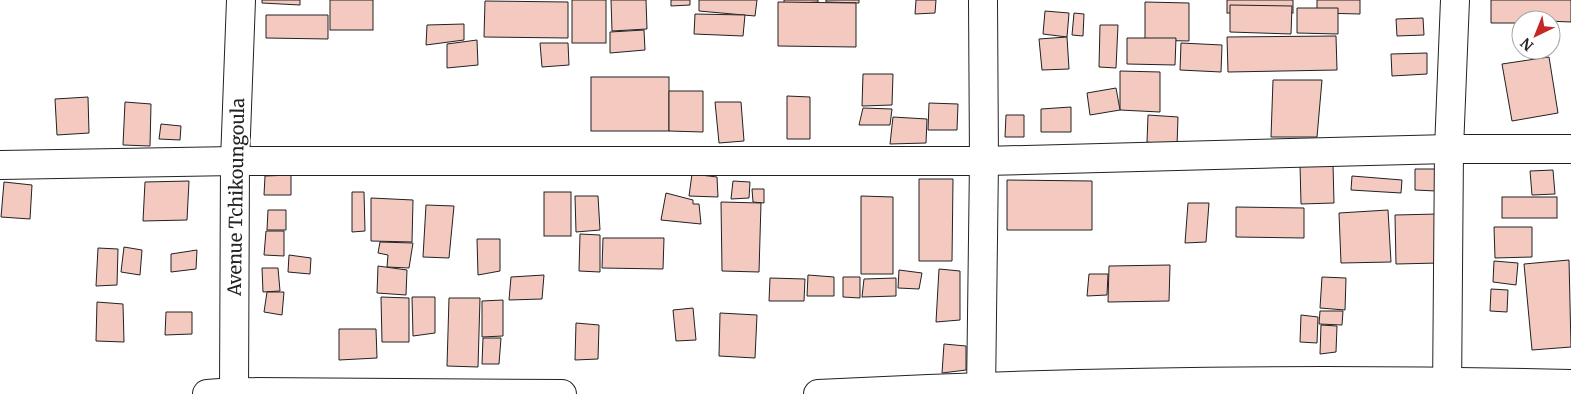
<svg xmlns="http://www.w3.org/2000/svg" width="1571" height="394" viewBox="0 0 1571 394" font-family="Merriweather,serif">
<rect width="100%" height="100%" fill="#fff"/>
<!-- building -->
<g fill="#f3c9c0" stroke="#222">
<path d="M262 0H300V5L262 3Z"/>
<rect x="330" y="0" width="43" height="30"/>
<rect x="572" y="0" width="34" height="43"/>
<path d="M611 0H646L647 29 612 31Z"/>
<path d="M671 0H690V5L671 6Z"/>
<path d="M699 0H757L755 16 699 11Z"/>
<path d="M784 0H818V2L784 4Z"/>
<path d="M826 0H859V3L826 2Z"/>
<path d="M916 0H936L935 13 915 14Z"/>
<rect x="1227" y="0" width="66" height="13"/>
<path d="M1317 0H1360V14L1317 13Z"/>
<path d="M1491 0H1571V22L1521 20V23H1491Z"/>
<path d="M485 1 568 2V38L484 37Z"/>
<path d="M778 2 856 3V47L778 46Z"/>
<path d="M1145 2 1189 3V41L1145 40Z"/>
<path d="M1230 5 1292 6 1291 34 1230 32Z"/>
<path d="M1297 8H1338V34L1297 33Z"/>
<path d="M1045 11 1069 13 1067 37 1043 34Z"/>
<path d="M1074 13 1084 14 1083 36 1072 35Z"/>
<path d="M695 14 745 15 743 36 694 34Z"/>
<path d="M266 15H328V39L266 38Z"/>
<path d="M1423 18 1424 35 1397 36 1396 19Z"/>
<path d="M464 24V40L426 45 427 25Z"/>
<path d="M1100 25H1118L1116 68 1099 67Z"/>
<path d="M644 30 645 50 610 53V32Z"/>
<path d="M1336 36 1337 70 1228 72 1227 37Z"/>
<path d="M1067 37 1069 69 1042 70 1039 39Z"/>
<path d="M1127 38H1176L1175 65 1127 64Z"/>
<path d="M477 40 478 65 447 68V44Z"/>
<path d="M540 43H568L569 65 542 67Z"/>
<path d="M1181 43 1222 45 1221 72 1180 70Z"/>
<path d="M1427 53V74L1392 76 1391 54Z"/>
<path d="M1549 57 1558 113 1512 121 1502 64Z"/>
<path d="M1120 71 1160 72V112L1120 110Z"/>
<path d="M863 74H893L892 105 862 106Z"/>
<rect x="591" y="77" width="78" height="54"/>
<path d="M1273 80H1322L1317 137H1271Z"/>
<path d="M1116 88 1120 110 1090 115 1087 93Z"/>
<path d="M669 91H703V132L669 131Z"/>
<path d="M787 96 810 97V139H787Z"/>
<path d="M88 97 89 133 57 135 55 99Z"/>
<path d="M125 102 151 104 150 146 123 145Z"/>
<path d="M715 102H741L744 141 719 143Z"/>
<path d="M929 103 958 104 957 130H928Z"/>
<path d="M1071 107V132H1041V109Z"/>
<path d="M863 108 892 109 890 125H859Z"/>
<path d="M1006 115H1024V137H1005Z"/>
<path d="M1148 115 1178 117 1177 146 1147 142Z"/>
<path d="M893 117 927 119 926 143 890 144Z"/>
<path d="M161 124 181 126 180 140 159 139Z"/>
<path d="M1333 164 1334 203 1301 204 1300 165Z"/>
<path d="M1415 169H1436V191L1415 190Z"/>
<path d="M1553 170 1555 194 1532 195 1530 171Z"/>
<path d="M692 174 717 177 718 197 689 196Z"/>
<path d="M291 175V195H264L265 176Z"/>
<path d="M1352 176 1402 180 1401 193 1351 190Z"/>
<path d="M919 179H953L952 261H919Z"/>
<path d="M1007 180 1092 181V230H1007Z"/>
<path d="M189 181 187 220 143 221 145 182Z"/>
<path d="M733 181 750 182 749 198 731 199Z"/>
<path d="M4 182 32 185 30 219 1 217Z"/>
<path d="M752 189H764V203L753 202Z"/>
<path d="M352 192H364L365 231 352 232Z"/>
<rect x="544" y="192" width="27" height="44"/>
<path d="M666 193 693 200V204H699L701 224 661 220Z"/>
<path d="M575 196H598L600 230 576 232Z"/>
<path d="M861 196 893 197V274H861Z"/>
<rect x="1502" y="197" width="55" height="21"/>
<path d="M371 198 413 200 412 242 371 241Z"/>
<path d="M721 202 761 203 759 272 722 271Z"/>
<path d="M1188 203H1209L1206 242 1185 243Z"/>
<path d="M426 205 454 206 449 258 423 257Z"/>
<path d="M1236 207 1304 208V238L1236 237Z"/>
<path d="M268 210H286V230H267Z"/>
<path d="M1388 210 1391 262 1341 263 1339 213Z"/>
<path d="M1438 214 1439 263 1396 264 1395 215Z"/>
<path d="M1494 227H1532V257L1495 258Z"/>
<path d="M266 231H284V256L264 255Z"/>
<path d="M580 234 600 235V272L579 271Z"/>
<path d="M603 238H664L663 269 602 268Z"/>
<path d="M477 239H500V271L478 275Z"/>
<path d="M380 242 413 243 409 268 387 267 388 255 378 253Z"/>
<path d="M124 247 142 250 140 275 121 272Z"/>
<path d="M98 248 118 249 117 285 96 286Z"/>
<path d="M197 250 196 269 171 272V254Z"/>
<path d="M289 255 311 258 310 274 288 272Z"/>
<path d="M1569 260 1571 347 1532 350 1524 264Z"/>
<path d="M1494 261 1518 263 1516 285 1493 282Z"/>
<path d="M1170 265 1169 301 1108 302 1109 266Z"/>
<path d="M378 266 407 270 406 295 377 293Z"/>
<path d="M262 268H278L280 291 263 292Z"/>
<path d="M939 269 960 271V320L936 322Z"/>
<path d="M899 270 922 273 919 289 898 288Z"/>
<path d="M1089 274H1108L1107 295 1087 296Z"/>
<path d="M544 275 542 299 509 300 511 277Z"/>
<path d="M808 275 834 277V296H807Z"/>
<path d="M843 277H860V298L843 297Z"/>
<path d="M1322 277 1346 278 1345 310 1320 308Z"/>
<path d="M770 278 805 279 804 301H769Z"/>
<path d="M896 278V296L862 297 864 279Z"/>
<path d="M1491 289 1508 290 1507 312 1490 311Z"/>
<path d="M267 292H284L282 315 264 312Z"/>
<path d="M381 297 409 298V342H382Z"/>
<path d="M412 297H435V333L413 336Z"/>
<path d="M449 298H480L478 367 447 366Z"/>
<path d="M503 300V336L482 337V301Z"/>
<path d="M97 302 123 304 124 342 96 341Z"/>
<path d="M693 308 696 340 676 341 673 310Z"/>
<path d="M1320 311H1343L1342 325 1319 324Z"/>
<path d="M166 312H192V334L165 335Z"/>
<path d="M720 313 757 315 755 358 719 356Z"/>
<path d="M1301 315 1318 317 1317 343 1300 342Z"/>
<path d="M576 323 599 325 598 359 575 360Z"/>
<path d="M1321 325 1337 326 1336 352 1320 354Z"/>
<path d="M339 329H376L377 358 339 360Z"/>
<path d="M483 338H501L499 364H482Z"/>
<path d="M944 344 966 346V370L942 373Z"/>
</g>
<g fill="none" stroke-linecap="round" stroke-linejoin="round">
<!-- minor casing -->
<g stroke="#222" stroke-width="30">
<g id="minor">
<path d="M0 165 235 161H984L1449 149H1571"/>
<path d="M207 394 234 392 562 394"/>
<path d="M234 394 235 161 241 0"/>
<path d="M818 394C1068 381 1320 378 1571 384"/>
<path d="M981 394 984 161 983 0"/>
<path d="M1447 394 1449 149 1455 0"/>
</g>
</g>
<!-- minor -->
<use href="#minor" stroke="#fff" stroke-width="28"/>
</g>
<g text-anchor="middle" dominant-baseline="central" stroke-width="4" stroke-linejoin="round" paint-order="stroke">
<!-- street labels -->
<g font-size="18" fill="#222" stroke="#fff">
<text transform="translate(236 197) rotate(-89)">Avenue Tchikoungoula</text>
</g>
</g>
<!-- north arrow -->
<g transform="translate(1536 35) rotate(223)"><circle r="24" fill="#ffffff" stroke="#a7a7a7"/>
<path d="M0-4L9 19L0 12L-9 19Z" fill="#c62828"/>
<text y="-8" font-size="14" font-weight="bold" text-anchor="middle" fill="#222222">N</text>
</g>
</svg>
